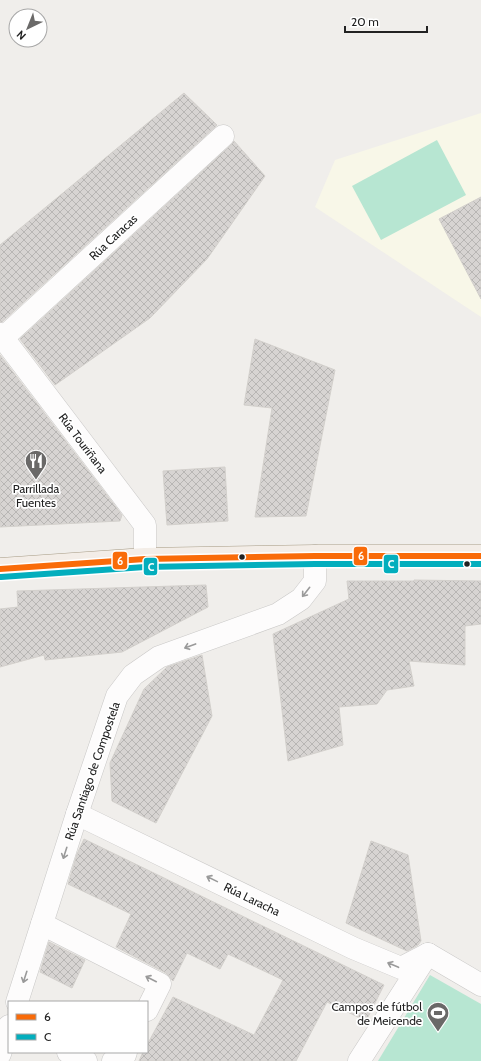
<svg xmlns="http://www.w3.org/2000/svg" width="481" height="1061" viewBox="0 0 481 1061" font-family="Cabin,sans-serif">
<defs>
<pattern id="building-cross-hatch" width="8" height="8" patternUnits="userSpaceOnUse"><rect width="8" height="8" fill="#d7d4d2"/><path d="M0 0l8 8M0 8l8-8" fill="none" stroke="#b8b6b4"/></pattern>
</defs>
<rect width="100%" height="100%" fill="#f0eeeb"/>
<!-- education -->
<path fill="#f8f7e8" d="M481 113V317L315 207 335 160Z"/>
<!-- pitch -->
<g fill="#b7e6d2">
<path d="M437 140 466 195 381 240 352 186Z"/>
<path d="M430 975 481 1004V1061H378Z"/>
</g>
<!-- building -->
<g fill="url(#building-cross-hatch)" stroke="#d3d0cc">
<path d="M184 93 217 125 2 322H0V245Z"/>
<path d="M234 141 265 176 207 259 150 318 55 385 20 339 231 145Z"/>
<path d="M481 197V299L439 219Z"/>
<path d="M255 339 335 370 306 516 255 517 272 408 244 405Z"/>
<path d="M0 355 122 515 120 521 0 527Z"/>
<path d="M225 467 228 521 167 525 163 471Z"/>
<path d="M414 580 481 581V624L465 626V665L409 661 414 686 387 690 377 704 339 707 343 745 288 761 273 634 349 599 347 581H414Z"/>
<path d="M206 585 208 607 122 652 45 660 44 655 0 667V609L18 607 17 591Z"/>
<path d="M202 655 212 716 156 823 112 801 110 763 144 689 167 667Z"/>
<path d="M84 839 384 985 366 1021 327 1002 296 1061H139L143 1052H147V1045L173 997 254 1035 283 980 228 954 220 969 187 953 173 981 166 973 116 947 131 914 68 884 77 854Z"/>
<path d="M371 841 408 855 421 941 418 945 407 951 346 923Z"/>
<path d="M49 942 85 960 72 988 40 972Z"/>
</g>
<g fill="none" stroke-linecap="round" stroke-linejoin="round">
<!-- minor casing -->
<g stroke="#c9c8c7" stroke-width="23">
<g id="minor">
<path d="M0 334 145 525V559"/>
<path d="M3 338 223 136"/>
<path d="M77 814 353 948 401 968 428 954"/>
<path d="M42 924 160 984 147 1010"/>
<path d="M428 954 481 985"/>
<path d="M17 1002 77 814 117 696 133 675 159 657 278 614 301 599 315 581V556"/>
<path d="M68 1052 86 1061"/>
<path d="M0 1054 9 1026"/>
<path d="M113 1061 125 1055 126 1052"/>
<path d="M359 1061 427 955"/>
</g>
</g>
<!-- major casing -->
<g stroke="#a79c86" stroke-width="23">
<path id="major" d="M0 569 145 559 315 556H481"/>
</g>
<!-- minor -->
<use href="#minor" stroke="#fdfcfc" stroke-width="22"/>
<!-- major -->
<use href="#major" stroke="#f3ede7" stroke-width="22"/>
<!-- bus-1 casing -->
<g stroke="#fff" stroke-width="9">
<path id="bus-1" d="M0 569 145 559 315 556H481"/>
</g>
<!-- bus-2 casing -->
<g stroke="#fff" stroke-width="9">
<path id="bus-2" d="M1 577 145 567 315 564H481"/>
</g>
<!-- bus-1 -->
<use href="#bus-1" stroke="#f96b09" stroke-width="6"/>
<!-- bus-2 -->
<use href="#bus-2" stroke="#03aebd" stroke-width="6"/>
</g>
<!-- one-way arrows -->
<defs><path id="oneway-shaft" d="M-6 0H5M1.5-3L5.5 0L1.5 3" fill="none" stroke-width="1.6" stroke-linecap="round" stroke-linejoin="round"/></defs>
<g stroke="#9a9a9a">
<use href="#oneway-shaft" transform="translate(306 592) rotate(128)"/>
<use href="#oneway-shaft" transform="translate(190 646) rotate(160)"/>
<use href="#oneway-shaft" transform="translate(65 853) rotate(108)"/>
<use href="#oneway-shaft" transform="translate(212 879) rotate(-154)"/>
<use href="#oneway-shaft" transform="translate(393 965) rotate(-157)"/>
<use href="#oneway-shaft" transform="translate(25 977) rotate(108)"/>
<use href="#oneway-shaft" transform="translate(151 979) rotate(-153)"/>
</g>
<!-- icons -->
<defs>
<g id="restaurant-pin" transform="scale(1.15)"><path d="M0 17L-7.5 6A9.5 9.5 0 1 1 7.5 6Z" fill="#6a6968" stroke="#fff"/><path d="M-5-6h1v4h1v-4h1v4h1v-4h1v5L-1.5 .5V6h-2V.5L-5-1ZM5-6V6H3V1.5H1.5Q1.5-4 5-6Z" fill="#fff"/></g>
<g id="stadium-pin" transform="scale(1.15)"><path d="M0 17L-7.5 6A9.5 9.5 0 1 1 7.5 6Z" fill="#6a6968" stroke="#fff"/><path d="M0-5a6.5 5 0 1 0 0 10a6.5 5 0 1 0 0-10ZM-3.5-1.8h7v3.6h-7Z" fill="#fff"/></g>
</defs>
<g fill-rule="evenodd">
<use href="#restaurant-pin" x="36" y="461"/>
<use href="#stadium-pin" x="438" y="1013"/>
</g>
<!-- markers -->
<g fill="#222" stroke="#fff" stroke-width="1.5">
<circle cx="242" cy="557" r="3.5"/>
<circle cx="467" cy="564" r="3.5"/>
</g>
<g text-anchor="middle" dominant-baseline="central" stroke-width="3.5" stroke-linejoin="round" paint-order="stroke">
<!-- street labels -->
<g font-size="12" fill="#222" stroke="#fff">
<text transform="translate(113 237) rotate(-43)">Rúa Caracas</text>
<text transform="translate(83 443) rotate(53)">Rúa Touriñana</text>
<text transform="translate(92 771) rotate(-71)">Rúa Santiago de Compostela</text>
<text transform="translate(252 899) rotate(26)">Rúa Laracha</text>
</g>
<!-- poi labels -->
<g font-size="12" fill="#222" stroke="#fff">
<text x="36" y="488">Parrillada<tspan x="36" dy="14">Fuentes</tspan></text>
<text x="422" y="1006" text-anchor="end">Campos de fútbol<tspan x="422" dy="14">de Meicende</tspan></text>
</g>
</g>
<g stroke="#fff" stroke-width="1.5">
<rect x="353" y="546" width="15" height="20" rx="4" fill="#f96b09"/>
<rect x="112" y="551" width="16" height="19" rx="4" fill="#f96b09"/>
<rect x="383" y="554" width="16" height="20" rx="4" fill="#03aebd"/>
<rect x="143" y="557" width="15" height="19" rx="4" fill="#03aebd"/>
</g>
<g font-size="11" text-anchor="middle" font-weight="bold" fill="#fff">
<text x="361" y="560">6</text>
<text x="120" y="565">6</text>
<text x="391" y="568">C</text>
<text x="151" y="571">C</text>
</g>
<!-- legend -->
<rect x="8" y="1001" width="140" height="52" fill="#ffffff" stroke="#a7a7a7"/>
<rect x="16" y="1014" width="20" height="6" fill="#f96b09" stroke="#a7a7a7"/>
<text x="44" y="1021" font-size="12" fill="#222222">6</text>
<rect x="16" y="1034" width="20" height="6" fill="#03aebd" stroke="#a7a7a7"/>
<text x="44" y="1041" font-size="12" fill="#222222">C</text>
<!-- north arrow -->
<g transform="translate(28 28) rotate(223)"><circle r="19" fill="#ffffff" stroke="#a7a7a7"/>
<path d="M0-3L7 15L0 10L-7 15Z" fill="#6a6968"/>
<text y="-6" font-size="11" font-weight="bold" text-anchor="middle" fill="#222222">N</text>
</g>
<!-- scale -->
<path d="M345 26v6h82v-6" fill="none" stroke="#222222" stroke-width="2"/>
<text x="351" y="26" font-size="12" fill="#222222" stroke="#ffffff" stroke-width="3" paint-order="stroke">20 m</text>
</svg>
